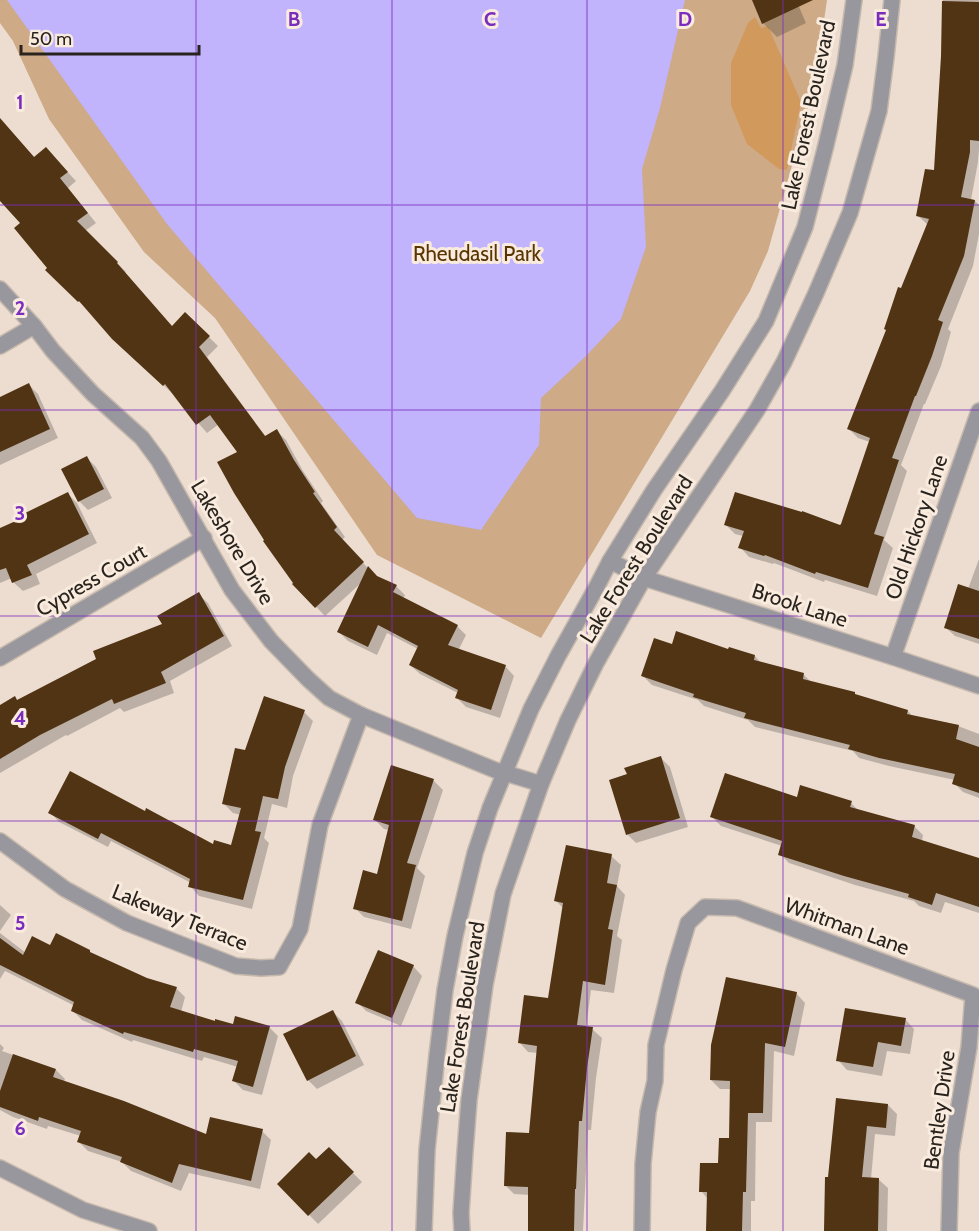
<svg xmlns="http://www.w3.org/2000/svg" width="979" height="1231" viewBox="0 0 979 1231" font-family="Cabin,sans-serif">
<rect width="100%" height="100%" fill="#ecddd0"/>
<!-- green -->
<path fill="#ceaa86" d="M0 0H827L814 87 768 251 750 291 541 638 377 555 215 318 144 252 49 119 13 41 0 23Z"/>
<!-- forest -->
<path fill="#d2995d" d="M755 17 761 28 768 26 801 102 787 170 779 169 747 144 731 105V63L748 23Z"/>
<!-- water -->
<path fill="#c1b3fc" d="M7 0H685L660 108 642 169 646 247 621 319 585 357 541 398 539 445 481 530 417 518 167 224Z"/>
<!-- shadow -->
<g fill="#0003">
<path d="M754 0H796L806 23 777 37 763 23Z"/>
<path d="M943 0H979V149L978 162 971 200 975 201 979 205V234L973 266 948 329 951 332 941 366 925 404H924L901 465 907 471 884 540 893 548 877 596 825 580 824 582 774 563 773 564 749 557 740 547 743 536 735 534 726 525 841 527 870 442 858 438 849 429 928 225 918 216 935 172 942 57Z"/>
<path d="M0 119 35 158 46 149 76 181 68 188 96 223 85 231 126 272 125 273 172 328 209 337 218 346 207 357 266 437 277 431 286 440 303 471 323 501 321 503 345 537 342 540 377 578 396 586 405 595 403 599 457 626 466 635 458 651 505 666 514 676 500 718 466 707 457 698 458 693 420 674 410 665 418 649 387 633 377 655 348 641 339 632 361 583 325 616 294 584 239 452 219 424 207 433 173 394 123 348 88 310 47 270 49 268 22 224 0 199Z"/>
<path d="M29 385 38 394 58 438 0 465V398Z"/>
<path d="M87 458 96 467 112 498 88 510 79 501Z"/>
<path d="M68 494 77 503 97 543 36 574 40 584 23 591 13 582 12 578 0 583V530Z"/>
<path d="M979 559V644L955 636 945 627 968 589Z"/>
<path d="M198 594 208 603 232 646 170 681 174 693 124 712 120 708 67 736 66 735 0 773V706L18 701 164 625Z"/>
<path d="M673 646 729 651 755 656 761 663 803 674 811 682 908 711 913 717 958 726 979 734V798L963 792 954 783 955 780 889 766 859 758 853 751 755 727 748 720 704 706 698 700 652 685 643 676Z"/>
<path d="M304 712 313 721 293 776 287 808 272 804 264 838 269 843 252 909 199 896 190 886 191 883 111 841 108 847 59 822 50 812 145 813 215 846 232 847 241 815 233 813 224 804 246 752Z"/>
<path d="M661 758 670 767 688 827 636 843 627 834 628 775Z"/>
<path d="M392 767 434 781 443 790 417 868 425 876 411 929 364 917 355 908 378 876 389 830 384 829 375 820Z"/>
<path d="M798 798 851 803 859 811 914 826 923 835 922 841 979 859V913L945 902 941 913 919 906 914 901 855 885 789 863 780 854 782 846 721 826 712 817Z"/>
<path d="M611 856 621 865 617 886 625 895 617 936 622 940 614 993 591 990 586 1028 592 1029 602 1038 596 1078 591 1130H588L583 1231H529L530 1195 514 1194 505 1185 530 1135 538 1053 528 1052 519 1042 550 1000 564 909 556 901Z"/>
<path d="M0 905 11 915 0 931Z"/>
<path d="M0 933 26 953 50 947 93 955 146 979 176 988 185 997 181 1012 234 1026 269 1027 278 1036 262 1095 243 1090 234 1081 238 1067 204 1057 202 1061 133 1040 132 1042 82 1020 72 1010 75 1006 5 971 0 979Z"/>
<path d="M413 966 422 976 401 1026 366 1011 357 1002Z"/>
<path d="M796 993 805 1003 794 1056 774 1051 772 1122H756L755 1201H751V1231H708V1199L701 1191 720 1165 730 1139 732 1089H720L711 1080Z"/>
<path d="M333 1012 342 1021 364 1065 317 1089 308 1080Z"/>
<path d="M905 1019 914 1029 910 1054 887 1051 882 1076 847 1070 838 1060Z"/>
<path d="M0 1044 4 1048 2 1051 56 1070 65 1079 64 1082 207 1136 262 1131 271 1140 260 1189 189 1173 181 1191 131 1171 122 1162 88 1151 79 1142 81 1136 48 1126 47 1129 13 1117 0 1110Z"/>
<path d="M838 1100 888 1105 897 1114 895 1136 875 1134 871 1179H878L888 1188 887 1231H826Z"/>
<path d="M329 1149 362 1182 318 1224 279 1184 316 1161Z"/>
</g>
<!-- building -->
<g fill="#513414">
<path d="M752 0H813L762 24Z"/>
<path d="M942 1 979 2V141L970 140V152L961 197 975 200 964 256 938 320 943 322 932 356 916 396H915L892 458 899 460 874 534 884 537 868 588 816 572 815 574 765 555 764 556 738 548 744 531 724 525 735 492 802 512V511L840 525 841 524 870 438 847 429 886 330 884 329 898 287 901 288 929 219 916 216 925 169 934 170 941 56Z"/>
<path d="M0 118 34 157 46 147 68 172 60 178 88 213 77 221 118 262 117 263 172 326 185 312 210 336 199 347 265 436 277 429 294 460 315 492 313 493 337 527 334 530 364 562 315 608 292 584 293 583 263 541 264 540 234 493 217 462 237 452 210 415 196 425 165 384 163 386 112 339 79 301 78 302 45 270 47 268 14 228 20 223 0 201Z"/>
<path d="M29 383 50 429 0 452V397Z"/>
<path d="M87 456 104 489 78 502 61 469Z"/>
<path d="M68 492 89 534 27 565 32 575 12 583 6 568 0 570V528L18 520 17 517Z"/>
<path d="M368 566 377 576 397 585 393 592 458 625 448 645 506 665 491 710 455 698 458 690 409 665 418 646 378 625 368 647 337 632Z"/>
<path d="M958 584 979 591V639L944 628Z"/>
<path d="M199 592 224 636 161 672 166 683 114 704 112 699 40 735 0 759V705L15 696 17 700 96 659 93 651 162 624 157 616Z"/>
<path d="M676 631 728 649 729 647 755 655 754 660 804 673 803 679 855 692V694L908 710 907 714 959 725 956 739 979 747V793L952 784 955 774 879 758 848 749 850 745 744 718 746 713 693 697 694 694 641 676 654 638 672 644Z"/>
<path d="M264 696 305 710 285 767 278 799 263 796 255 831 261 832 243 900 188 887 190 879 101 833 98 839 48 813 70 771 145 811 146 808 213 844 214 840 231 845 241 808 222 804 235 748 245 750Z"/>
<path d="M661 756 680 818 626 835 609 780 627 774 624 768Z"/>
<path d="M391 765 434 779 407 863 416 865 402 921 353 909 363 870 377 874 389 825 373 820Z"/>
<path d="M725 773 797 797 800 785 852 801 850 807 915 825 912 837 979 858V907L936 893 932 905 908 897 909 894 844 876 778 855 782 841 710 817Z"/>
<path d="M566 845 612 854 607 883 617 885 608 929 613 930 605 985 583 981 577 1025 593 1027 587 1068 582 1121H579L576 1189H575L574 1231H528V1187L504 1186 506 1132 529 1133 537 1046 518 1043 524 995 548 998 563 903 554 901Z"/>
<path d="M56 933 90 950V952L147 978 177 987 170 1007 215 1021V1019L233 1024 235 1016 270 1026 253 1087 232 1081 238 1061 194 1049 193 1052 124 1032 123 1034 71 1011 74 1002 0 965V938L23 955 32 936 50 945Z"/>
<path d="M378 950 414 965 392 1018 355 1003Z"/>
<path d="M726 977 797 992 785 1047 765 1043 763 1113H748L746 1192H743L742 1231H706L707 1192H699L700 1163H718L719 1138H729L730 1081 710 1080 711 1045Z"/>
<path d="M845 1008 906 1018 901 1046 878 1042 873 1067 836 1061Z"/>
<path d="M333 1010 356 1056 307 1081 283 1034Z"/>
<path d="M13 1054 56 1069 53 1077 124 1101 206 1134 210 1117 263 1129 251 1181 179 1164 172 1183 120 1162 122 1157 77 1142 81 1131 39 1117 38 1121 0 1107V1091Z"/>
<path d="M836 1098 888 1104 886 1128 867 1126 862 1177 879 1178 878 1231H824L825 1177H828Z"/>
<path d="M329 1147 354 1172 308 1216 277 1184 309 1152 316 1159Z"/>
</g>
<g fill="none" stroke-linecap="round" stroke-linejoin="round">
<!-- minor casing -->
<g stroke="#c5b8ac" stroke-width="18">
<g id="minor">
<path d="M0 289 34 326 53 351 93 394 142 438 159 461 232 590 271 641 308 679 329 698 361 715 495 770 541 784"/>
<path d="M0 346 34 326"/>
<path d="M610 561 644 578 893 657 979 686"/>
<path d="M893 657 979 411"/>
<path d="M0 658 204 538"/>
<path d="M0 841 65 889 127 923 236 966 261 968 279 967 300 929 320 825 361 715"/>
<path d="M0 1168 83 1210 149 1231"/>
<path d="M424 1231 427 1150 437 1055 445 990 455 936 475 853 490 808 531 709 558 656 596 588 610 561 654 490 722 391 766 321 805 227 826 145 845 65 854 0"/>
<path d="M462 1231 461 1213 465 1152 469 1100 485 985 503 894 541 784 568 720 596 663 644 578 757 410 784 362 816 293 850 213 879 111 886 57 892 0"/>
<path d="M642 1231 643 1164 648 1112 655 1081 656 1045 674 970 688 923 705 907 737 908 973 995 969 1047 951 1153 949 1231"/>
</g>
</g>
<!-- minor -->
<use href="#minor" stroke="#98979e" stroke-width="15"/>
</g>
<!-- grid -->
<path fill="none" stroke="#7b2cbf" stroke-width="1.5" stroke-opacity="0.55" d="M196 0V1231M392 0V1231M587 0V1231M783 0V1231M0 205H979M0 410H979M0 616H979M0 821H979M0 1026H979"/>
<g text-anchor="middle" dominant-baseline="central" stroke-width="6" stroke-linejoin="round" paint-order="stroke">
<!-- street labels -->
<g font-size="21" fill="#29231e" stroke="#f9ebdd">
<text transform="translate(808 115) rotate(-78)">Lake Forest Boulevard</text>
<text transform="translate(916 527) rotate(-71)">Old Hickory Lane</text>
<text transform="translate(233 542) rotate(59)">Lakeshore Drive</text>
<text transform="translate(636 559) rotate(-58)">Lake Forest Boulevard</text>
<text transform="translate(91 580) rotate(-30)">Cypress Court</text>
<text transform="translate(800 605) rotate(18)">Brook Lane</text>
<text transform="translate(180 917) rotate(22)">Lakeway Terrace</text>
<text transform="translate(847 926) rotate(20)">Whitman Lane</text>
<text transform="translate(462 1017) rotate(-81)">Lake Forest Boulevard</text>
<text transform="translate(939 1110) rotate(-82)">Bentley Drive</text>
</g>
<!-- park labels -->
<g font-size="21" fill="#5a3401" stroke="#f9ebdd">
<text x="477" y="253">Rheudasil Park</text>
</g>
</g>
<g font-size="20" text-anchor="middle" font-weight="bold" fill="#7b2cbf" stroke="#f9ebdd" stroke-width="6" stroke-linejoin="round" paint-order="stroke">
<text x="294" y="26">B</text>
<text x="490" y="26">C</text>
<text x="685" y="26">D</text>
<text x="881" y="26">E</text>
<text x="20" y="109">1</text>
<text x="20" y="315">2</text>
<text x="20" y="520">3</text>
<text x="20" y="725">4</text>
<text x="20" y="930">5</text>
<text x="20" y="1135">6</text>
</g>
<!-- scale -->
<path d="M21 45v9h178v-9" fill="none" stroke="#29231e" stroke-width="3"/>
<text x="30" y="45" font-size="18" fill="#29231e" stroke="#f9ebdd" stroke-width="4.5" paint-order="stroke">50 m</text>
</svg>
